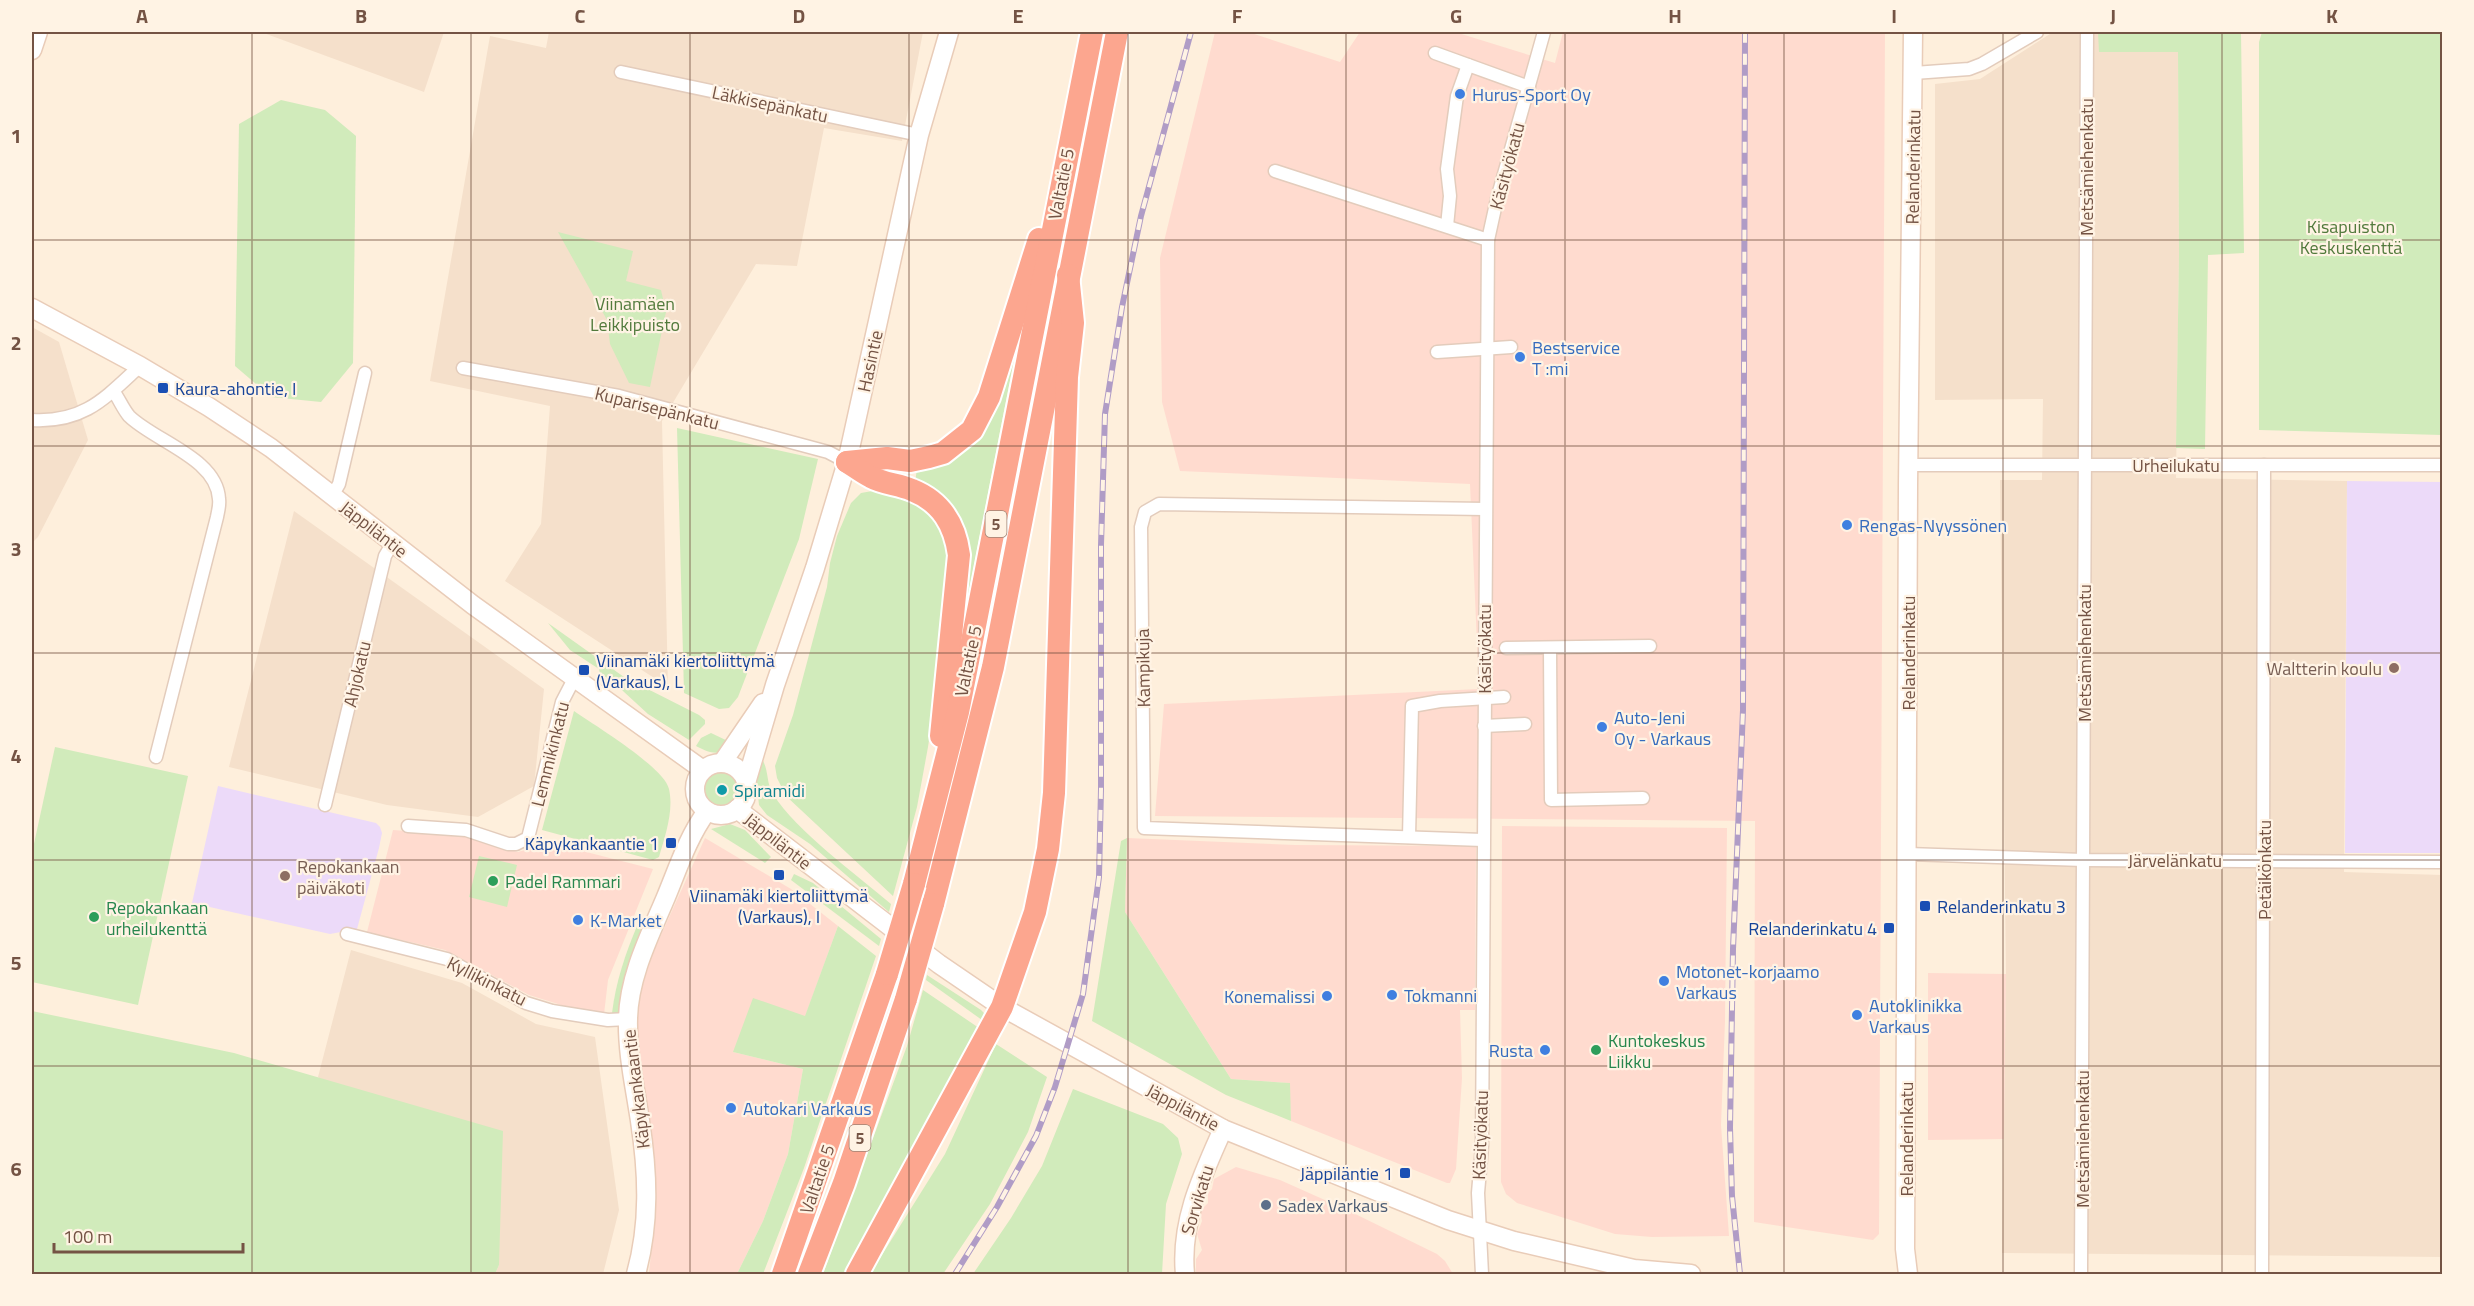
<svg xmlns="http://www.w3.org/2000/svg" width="2474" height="1306" viewBox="0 0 2474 1306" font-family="'Titillium Web',sans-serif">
<rect width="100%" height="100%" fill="#feefdc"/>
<!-- residential -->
<g fill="#f5e0cb">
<path d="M261 32H444L424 92Z"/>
<path d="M549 32H923L902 141 824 128 797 266 756 264 662 421 668 687 505 581 541 524 550 406 430 381 490 36 546 48Z"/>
<path d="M2053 32H2101L2100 52 2178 51 2179 254 2176 478 2347 481 2344 872 2442 875V1257L2002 1253 2006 974 2000 480H2042L2043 399 1935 400V84L1980 79Z"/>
<path d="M32 327 59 342 88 440 38 537 32 543Z"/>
<path d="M294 511 544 689 534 786 478 817 387 805 229 767Z"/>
<path d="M351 950 462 983 536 1024 595 1037 619 1210 603 1274H495L499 1265 318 1077Z"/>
</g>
<!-- commercial -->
<g fill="#ffdbcf">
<path d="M1215 32H1248L1340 62 1360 32H1455L1555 63 1563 32H1885L1879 1234 1873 1240 1754 1222 1755 821 1155 816 1164 704 1479 689 1470 484 1180 471 1162 402 1160 258Z"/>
<path d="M1502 826 1727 828 1725 1021 1721 1125 1729 1236 1652 1237 1615 1234 1517 1203 1506 1194 1501 1182Z"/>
<path d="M393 830 459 835 518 852 529 849 539 840 653 869 608 980 604 1014 571 1008 529 995 445 950 367 932Z"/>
<path d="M705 838 791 889 838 926 805 1017 733 1052 803 1069 788 1154 763 1221 737 1274H659L649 1272 653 1238 655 1205 637 1054 636 1013 641 990 652 955Z"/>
<path d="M1127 838 1295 845 1476 846 1475 1010H1460L1462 1078 1456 1169 1450 1183H1447L1291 1121 1289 1083 1231 1079 1125 912Z"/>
<path d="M1928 973 2006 974 2004 1139 1928 1140Z"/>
<path d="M1236 1167 1280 1180 1345 1209 1437 1254 1445 1261 1453 1274H1196V1259L1202 1250 1197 1234 1202 1221 1200 1211 1208 1203V1193L1212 1189 1214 1179Z"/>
</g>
<!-- education -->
<g fill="#ecdaf9">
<path d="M2347 481 2442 482V853H2345Z"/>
<path d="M218 786 376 823 380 827 382 833 379 848 357 929 330 934 192 903Z"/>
</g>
<!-- green -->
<g fill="#d1ebbb">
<path d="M2098 32H2241L2244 253 2208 255 2205 449 2176 448 2179 254 2178 52H2099Z"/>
<path d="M2262 32H2442V435L2259 430V42Z"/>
<path d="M281 100 325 110 356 136 353 363 321 402 271 397 235 366 239 124Z"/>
<path d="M558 232 633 251 626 281 661 290 666 312 650 387 629 383 610 344 607 320Z"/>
<path d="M1028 288 959 642 967 563 915 482 917 469 957 456Z"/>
<path d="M677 428 818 459 799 539 738 697 729 708 719 709 684 693Z"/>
<path d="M878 490 919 501 949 537V607L928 747 917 807 893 896 786 796 777 778 775 766 793 715 827 587 830 563 837 536 851 503 861 493Z"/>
<path d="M548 623 624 677 699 715 705 720V724L689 740 648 714 611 680 600 674 599 669 570 650Z"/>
<path d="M574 711C594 725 664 767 669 789 674 811 665 836 659 857L653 860 542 830Z"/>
<path d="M711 733 732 743C720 757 712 754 696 746L701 738Z"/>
<path d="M55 747 188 776 138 1005 32 982V853Z"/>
<path d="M762 759C769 770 766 783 773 794 797 832 856 874 891 904L889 912 810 844 767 815 759 805 756 778Z"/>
<circle cx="722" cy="789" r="17"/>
<path d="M730 824 745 830 771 857 765 863 711 829Z"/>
<path d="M1127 838 1125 912 1231 1079 1290 1083 1291 1121 1226 1095 1092 1021 1121 841Z"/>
<path d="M479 856 517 865 507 907 469 897Z"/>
<path d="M794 874 813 883 881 939 879 946 791 880Z"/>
<path d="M641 925 644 927 620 1011 617 1014 612 1013C616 981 625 955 637 926Z"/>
<path d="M838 926 876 956 804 1168 763 1274H737L763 1221 788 1154 803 1069 733 1052 753 998 805 1016Z"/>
<path d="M927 975 981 1010 984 1013 982 1020 926 980Z"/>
<path d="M923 990 979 1028 848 1274H823L907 1046Z"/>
<path d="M32 1011 234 1053 503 1131 499 1265 495 1274H32Z"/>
<path d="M996 1044 1047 1077 1028 1132 990 1204 943 1274H870L945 1154Z"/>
<path d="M1073 1089 1163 1124 1178 1138 1182 1154 1166 1204 1162 1274H973L1011 1218 1042 1166Z"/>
</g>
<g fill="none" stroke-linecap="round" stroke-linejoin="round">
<!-- street casing -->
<g stroke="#e3ccbc" stroke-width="15">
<g id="street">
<path d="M1435 53 1529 87"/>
<path d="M621 72 919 135"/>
<path d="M1914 73 1969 69 1982 64 2037 32"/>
<path d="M1275 171 1488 240"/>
<path d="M1447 226 1450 196 1447 169 1457 96 1468 65"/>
<path d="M1437 352 1511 347"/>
<path d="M463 368 619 396 828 452 847 462"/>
<path d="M114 392C119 399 123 409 129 416 154 441 217 458 219 499 220 505 218 511 217 517L156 757"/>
<path d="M32 420C84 423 105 398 140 366"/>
<path d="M1909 465H2442"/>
<path d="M332 496 339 484 365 373"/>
<path d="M1506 648 1650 646"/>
<path d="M1550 649 1551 800 1643 798"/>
<path d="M1484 726 1525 724"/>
<path d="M325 805 385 556 392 544"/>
<path d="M408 826 466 830 508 844H516L528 838 562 702 575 677"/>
<path d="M1409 837 1412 706 1440 701 1504 697"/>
<path d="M1483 840 1144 828 1141 527 1145 512 1159 504 1485 509"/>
<path d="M1908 854 2083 860 2442 862"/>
<path d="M347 934 447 959 526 1003 552 1011 608 1020 628 1019"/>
<path d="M1482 1274 1478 1193 1482 1146 1488 240 1497 199 1544 32"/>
<path d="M2081 1274 2087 32"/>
<path d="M2262 1274 2264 465"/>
</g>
</g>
<!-- secondary casing -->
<g stroke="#e9ccb8" stroke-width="21">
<g id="secondary">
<path d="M32 50 38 32"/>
<path d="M32 308 140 366 209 407 271 448 473 605 703 770"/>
<path d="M722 763 763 703"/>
<circle cx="721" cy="789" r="26"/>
<path d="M746 783 775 685 815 568 847 462 919 135 949 32"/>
<path d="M737 809 939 964 1002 1007 1223 1129 1448 1220 1514 1241 1634 1269 1691 1274"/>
<path d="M636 1274C650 1224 648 1173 640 1121 635 1087 627 1053 628 1018 629 976 650 935 666 897 678 868 688 837 707 811"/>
<path d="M1185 1274C1180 1222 1202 1176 1223 1129"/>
<path d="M1908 1274 1905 1249 1908 486 1913 32"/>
</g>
</g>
<!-- highway casing -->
<g stroke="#fff" stroke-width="26">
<g id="highway">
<path d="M847 462 887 458 910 461 929 457 943 453 972 430 989 397 1039 239"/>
<path d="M847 462C855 467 863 473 871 477 884 484 899 484 912 490 942 502 955 525 959 555L941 736"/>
<path d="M914 884 958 712 1092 32"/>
<path d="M933 904 993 667 1117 32"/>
<path d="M783 1274 887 974"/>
<path d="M809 1274 844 1183 906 999"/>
<path d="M857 1274 1002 1007 1035 912 1048 849 1054 793 1067 377 1073 323 1068 275"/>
</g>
</g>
<!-- street -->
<use href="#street" stroke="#fff" stroke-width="12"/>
<!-- secondary -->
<use href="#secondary" stroke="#fff" stroke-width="18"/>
<!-- highway -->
<use href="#highway" stroke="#fca68f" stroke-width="22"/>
<!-- rail casing -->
<g stroke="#b09cc6" stroke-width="6">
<g id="rail">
<path d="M955 1274 997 1207 1036 1136 1055 1087 1083 994 1099 877 1101 789V545L1105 414 1122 307 1141 216 1191 32"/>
<path d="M1740 1274 1732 1196 1730 1128 1733 949 1743 710 1745 32"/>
</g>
</g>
<!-- rail -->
<use href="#rail" stroke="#fff3e4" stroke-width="4" stroke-dasharray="11" stroke-linecap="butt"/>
<!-- highway-bridge casing -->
<g stroke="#fff" stroke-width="26" stroke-linecap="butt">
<g id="highway-bridge">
<path d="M887 974 914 884"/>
<path d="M906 999 933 904"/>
</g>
</g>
<!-- highway-bridge -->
<use href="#highway-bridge" stroke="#fca68f" stroke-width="22"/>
</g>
<!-- grid -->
<path fill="none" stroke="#745344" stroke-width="1.5" stroke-opacity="0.55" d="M252 32V1274M471 32V1274M690 32V1274M909 32V1274M1128 32V1274M1346 32V1274M1565 32V1274M1784 32V1274M2003 32V1274M2222 32V1274M32 240H2442M32 446H2442M32 653H2442M32 860H2442M32 1066H2442"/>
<!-- markers -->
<g fill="#3f7fe0" stroke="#fff3e4" stroke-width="2">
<circle cx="1460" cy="94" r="6"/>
<circle cx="1520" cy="357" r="6"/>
<circle cx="1847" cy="525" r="6"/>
<circle cx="1602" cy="727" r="6"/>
<circle cx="578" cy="920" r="6"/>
<circle cx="1664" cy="981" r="6"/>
<circle cx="1392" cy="995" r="6"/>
<circle cx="1327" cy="996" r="6"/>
<circle cx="1857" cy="1015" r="6"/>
<circle cx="1545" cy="1050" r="6"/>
<circle cx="731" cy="1108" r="6"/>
</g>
<g fill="#1a4fb4" stroke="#fff3e4" stroke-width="2">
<rect x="157" y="382" width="12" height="12" rx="3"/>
<rect x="578" y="664" width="12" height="12" rx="3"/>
<rect x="665" y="837" width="12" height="12" rx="3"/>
<rect x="773" y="869" width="12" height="12" rx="3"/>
<rect x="1919" y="900" width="12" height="12" rx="3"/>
<rect x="1883" y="922" width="12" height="12" rx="3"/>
<rect x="1399" y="1167" width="12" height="12" rx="3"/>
</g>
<g fill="#8d6e63" stroke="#fff3e4" stroke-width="2">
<circle cx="2394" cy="668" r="6"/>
<circle cx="285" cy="876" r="6"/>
</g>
<circle fill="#0f9aa8" stroke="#fff3e4" stroke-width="2" cx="722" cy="790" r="6"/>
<g fill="#2e9e5b" stroke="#fff3e4" stroke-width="2">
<circle cx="493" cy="881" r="6"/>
<circle cx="94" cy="917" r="6"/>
<circle cx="1596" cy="1050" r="6"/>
</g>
<circle fill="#5c6f8a" stroke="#fff3e4" stroke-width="2" cx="1266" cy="1205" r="6"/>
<g text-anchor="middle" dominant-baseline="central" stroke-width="4.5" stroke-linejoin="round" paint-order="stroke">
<!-- shield labels -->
<g fill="#fff3e4" stroke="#9e8374" stroke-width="1.5">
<rect x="985.5" y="511" width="21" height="26" rx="4.5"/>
<rect x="849.5" y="1125" width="21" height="26" rx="4.5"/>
</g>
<g font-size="16" font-weight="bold" fill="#745344">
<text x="996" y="524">5</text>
<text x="860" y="1138">5</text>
</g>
<!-- shop labels -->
<g font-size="18" fill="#366cbe" stroke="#fff3e4" text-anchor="start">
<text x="1472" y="94">Hurus-Sport Oy</text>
<text x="1532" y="347">Bestservice<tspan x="1532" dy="21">T :mi</tspan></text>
<text x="1859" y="525">Rengas-Nyyssönen</text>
<text x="1614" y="717">Auto-Jeni<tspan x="1614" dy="21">Oy - Varkaus</tspan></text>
<text x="590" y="920">K-Market</text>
<text x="1676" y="971">Motonet-korjaamo<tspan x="1676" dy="21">Varkaus</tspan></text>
<text x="1404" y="995">Tokmanni</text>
<text x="1315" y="996" text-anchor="end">Konemalissi</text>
<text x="1869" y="1005">Autoklinikka<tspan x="1869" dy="21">Varkaus</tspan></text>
<text x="1533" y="1050" text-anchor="end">Rusta</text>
<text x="743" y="1108">Autokari Varkaus</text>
</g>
<!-- street labels -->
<g font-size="18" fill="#745344" stroke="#fff3e4">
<text transform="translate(770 104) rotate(12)">Läkkisepänkatu</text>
<text transform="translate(1507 166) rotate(-75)">Käsityökatu</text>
<text transform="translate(1913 167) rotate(-89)">Relanderinkatu</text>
<text transform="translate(2086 167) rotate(-90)">Metsämiehenkatu</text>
<text transform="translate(1061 184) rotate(-79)">Valtatie 5</text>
<text transform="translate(870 361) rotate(-78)">Hasintie</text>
<text transform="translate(657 408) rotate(14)">Kuparisepänkatu</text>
<text x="2176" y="465">Urheilukatu</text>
<text transform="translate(374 529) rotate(38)">Jäppiläntie</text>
<text transform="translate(1484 649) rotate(-90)">Käsityökatu</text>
<text transform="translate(1908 653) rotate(-90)">Relanderinkatu</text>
<text transform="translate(2084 653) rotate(-90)">Metsämiehenkatu</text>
<text transform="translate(968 661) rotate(-78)">Valtatie 5</text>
<text transform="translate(1143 668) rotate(-91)">Kampikuja</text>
<text transform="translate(357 674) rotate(-77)">Ahjokatu</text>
<text transform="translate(550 754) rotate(-76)">Lemmikinkatu</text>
<text transform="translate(778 841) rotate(38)">Jäppiläntie</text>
<text x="2175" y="860">Järvelänkatu</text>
<text transform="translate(2264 870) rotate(-90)">Petäikönkatu</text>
<text transform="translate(487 981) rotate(27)">Kyllikinkatu</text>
<text transform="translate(636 1089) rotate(-97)">Käpykankaantie</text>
<text transform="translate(1183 1107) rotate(28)">Jäppiläntie</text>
<text transform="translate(1480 1135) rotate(-88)">Käsityökatu</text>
<text transform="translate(1906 1139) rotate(-90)">Relanderinkatu</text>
<text transform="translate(2082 1139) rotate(-90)">Metsämiehenkatu</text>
<text transform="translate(817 1179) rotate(-71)">Valtatie 5</text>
<text transform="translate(1197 1200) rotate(-73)">Sorvikatu</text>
</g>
<!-- park labels -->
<g font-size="18" fill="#527a3c" stroke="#fff3e4">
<text x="2351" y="226">Kisapuiston<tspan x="2351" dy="21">Keskuskenttä</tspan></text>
<text x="635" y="303">Viinamäen<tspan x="635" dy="21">Leikkipuisto</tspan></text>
</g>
<!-- transit labels -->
<g font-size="18" fill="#164399" stroke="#fff3e4" text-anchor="start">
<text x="175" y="388">Kaura-ahontie, I</text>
<text x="596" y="660">Viinamäki kiertoliittymä<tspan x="596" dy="21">(Varkaus), L</tspan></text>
<text x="659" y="843" text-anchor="end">Käpykankaantie 1</text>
<text x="779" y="895" text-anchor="middle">Viinamäki kiertoliittymä<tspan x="779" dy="21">(Varkaus), I</tspan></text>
<text x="1937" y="906">Relanderinkatu 3</text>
<text x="1877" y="928" text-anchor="end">Relanderinkatu 4</text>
<text x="1393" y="1173" text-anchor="end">Jäppiläntie 1</text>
</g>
<!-- education labels -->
<g font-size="18" fill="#785e54" stroke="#fff3e4" text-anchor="end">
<text x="2382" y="668">Waltterin koulu</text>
<text x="297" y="866" text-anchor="start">Repokankaan<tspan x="297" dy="21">päiväkoti</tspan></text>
</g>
<!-- culture labels -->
<g font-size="18" fill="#0d838f" stroke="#fff3e4" text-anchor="start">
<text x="734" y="790">Spiramidi</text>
</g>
<!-- leisure labels -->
<g font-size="18" fill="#27864d" stroke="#fff3e4" text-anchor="start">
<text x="505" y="881">Padel Rammari</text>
<text x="106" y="907">Repokankaan<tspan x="106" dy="21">urheilukenttä</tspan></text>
<text x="1608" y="1040">Kuntokeskus<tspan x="1608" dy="21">Liikku</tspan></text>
</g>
<!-- service labels -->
<g font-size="18" fill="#4e5e75" stroke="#fff3e4" text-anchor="start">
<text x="1278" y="1205">Sadex Varkaus</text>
</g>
</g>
<!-- border -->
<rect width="2474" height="1306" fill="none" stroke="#fff3e4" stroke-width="66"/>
<!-- scale -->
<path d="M54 1243v9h189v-9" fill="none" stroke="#745344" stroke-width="3"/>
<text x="63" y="1243" font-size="18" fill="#745344" stroke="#fff3e4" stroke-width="4.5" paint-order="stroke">100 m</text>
<rect x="33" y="33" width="2408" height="1240" fill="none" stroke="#745344" stroke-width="2"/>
<g font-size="20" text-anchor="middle" font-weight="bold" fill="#745344">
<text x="142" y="23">A</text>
<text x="361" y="23">B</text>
<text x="580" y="23">C</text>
<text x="799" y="23">D</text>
<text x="1018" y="23">E</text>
<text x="1237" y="23">F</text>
<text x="1456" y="23">G</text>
<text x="1675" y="23">H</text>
<text x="1894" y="23">I</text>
<text x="2113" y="23">J</text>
<text x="2332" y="23">K</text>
<text x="16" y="143">1</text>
<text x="16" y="350">2</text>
<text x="16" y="556">3</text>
<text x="16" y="763">4</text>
<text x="16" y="970">5</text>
<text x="16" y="1176">6</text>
</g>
</svg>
